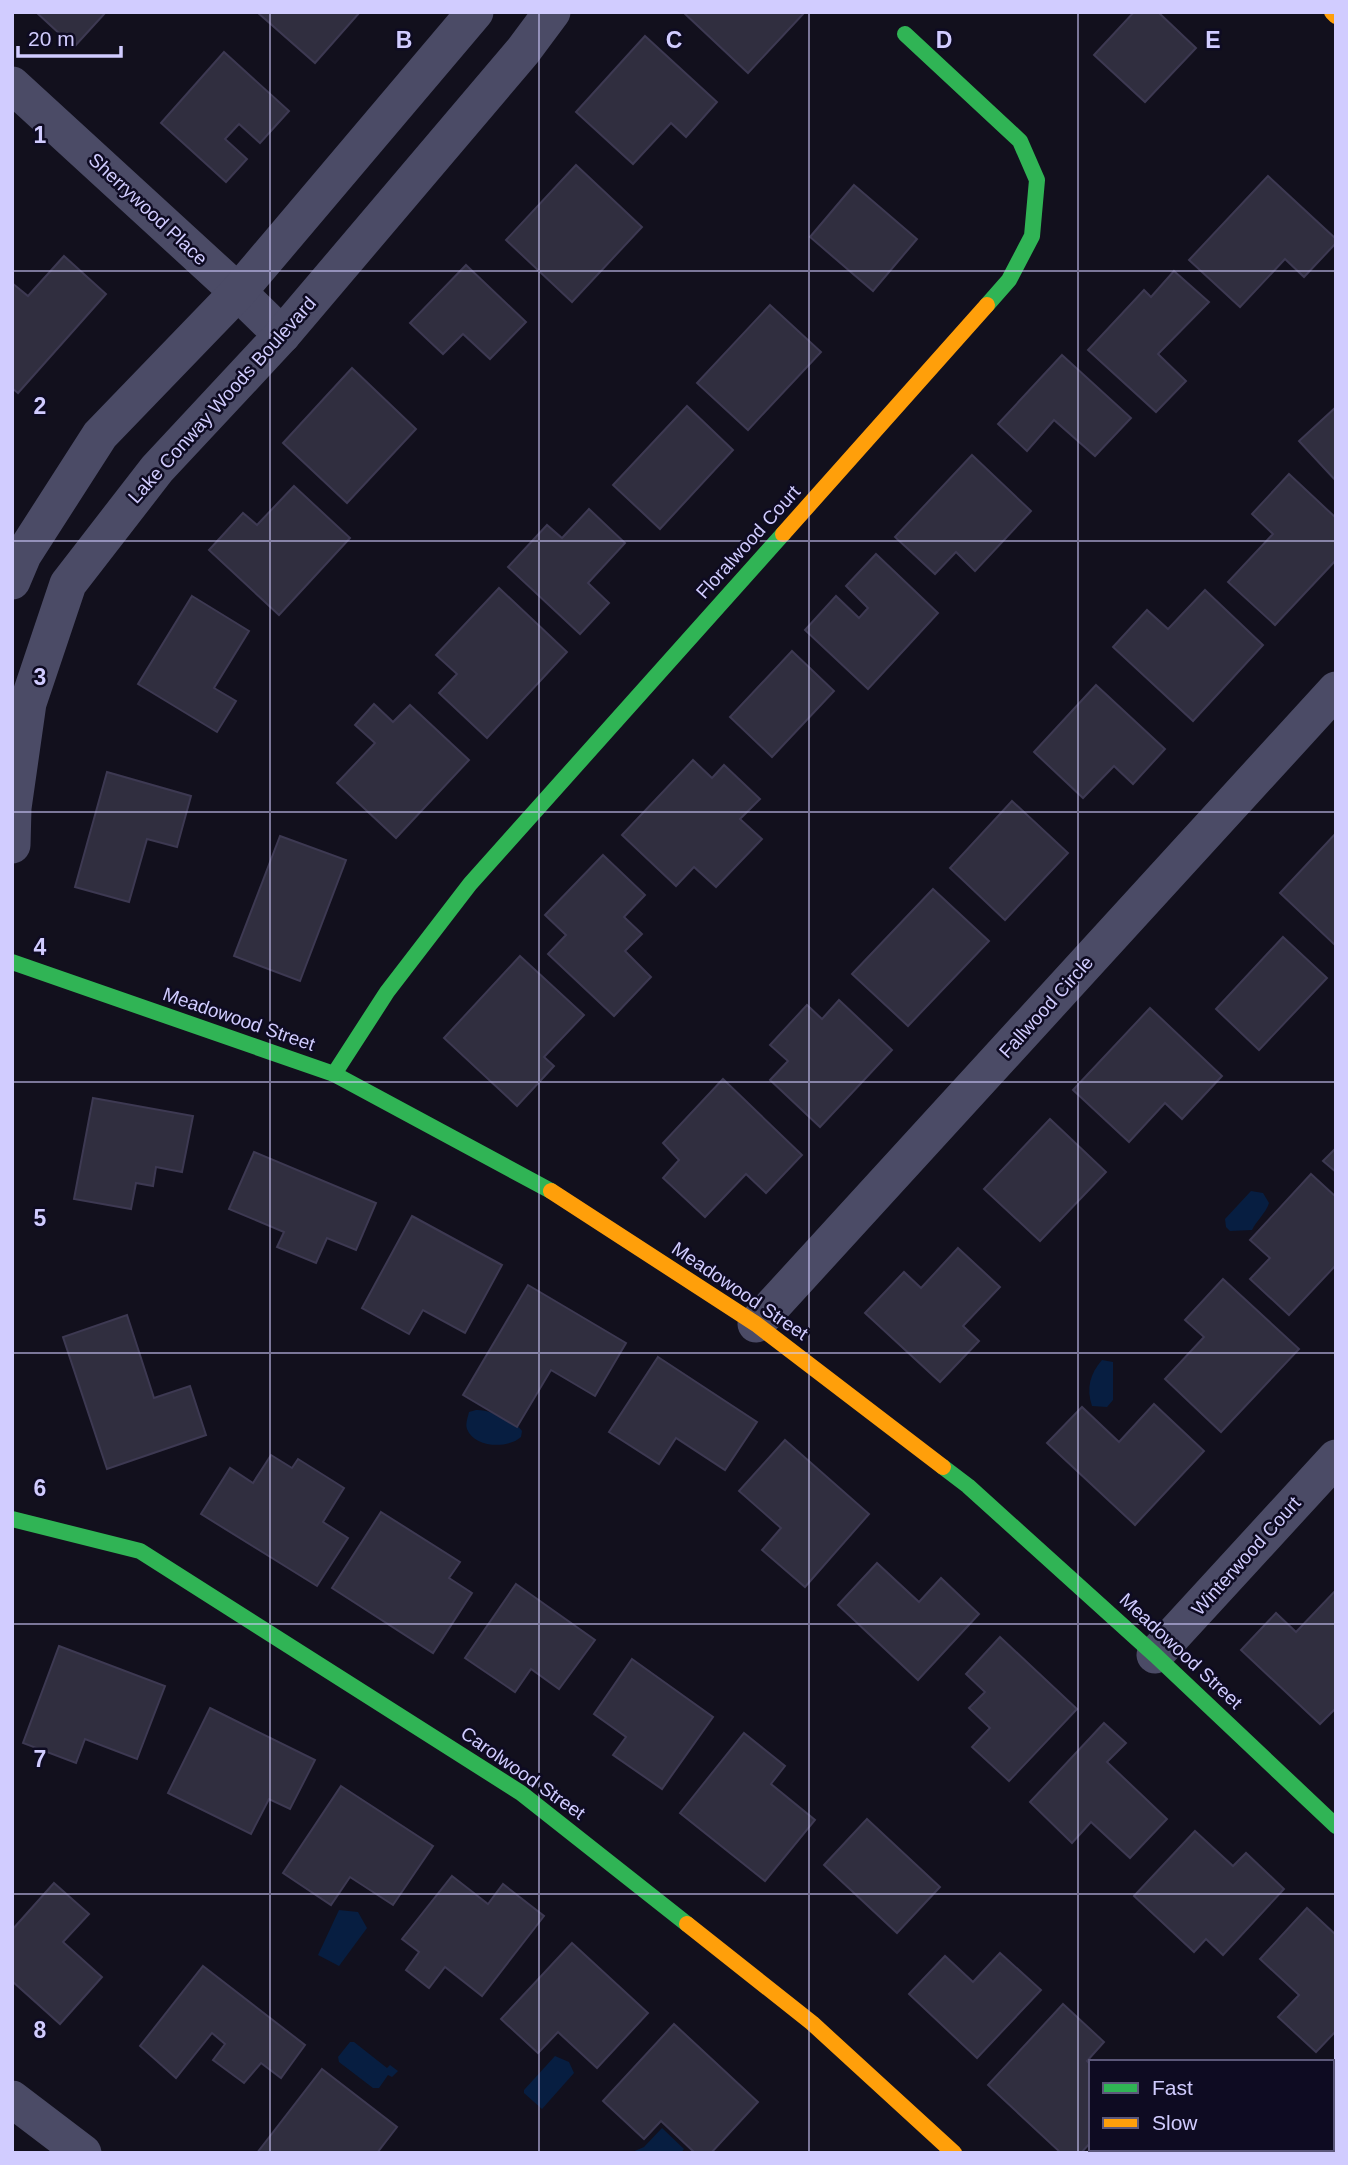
<svg xmlns="http://www.w3.org/2000/svg" width="1348" height="2165" viewBox="0 0 1348 2165" font-family="Helvetica,sans-serif">
<rect width="100%" height="100%" fill="#12101d"/>
<!-- water -->
<g fill="#071e41">
<path d="M1251 1191 1263 1193 1269 1203C1266 1213 1256 1221 1252 1230L1230 1231 1226 1227 1225 1219Z"/>
<path d="M1102 1360 1113 1362V1400L1107 1407 1092 1406C1086 1388 1090 1374 1102 1360Z"/>
<path d="M476 1410C488 1409 516 1421 522 1431L521 1437C508 1449 474 1448 467 1429 465 1424 468 1417 469 1412Z"/>
<path d="M339 1910 358 1912 367 1928 339 1966 318 1955Z"/>
<path d="M350 2042H354L387 2068 390 2065 398 2071 392 2077 388 2075 379 2088H373L339 2062 338 2057Z"/>
<path d="M555 2056 569 2062 574 2073 542 2109 524 2093V2090Z"/>
<path d="M662 2128 684 2149 681 2153H630L644 2147Z"/>
</g>
<!-- building -->
<g fill="#302e3f" stroke="#3d3952" stroke-width="2">
<path d="M36 12H106L74 47Z"/>
<path d="M257 12H360L315 63Z"/>
<path d="M683 12H805L748 73Z"/>
<path d="M1134 12H1158L1196 48 1145 102 1094 55Z"/>
<path d="M645 36 717 102 686 137 671 123 633 164 576 112Z"/>
<path d="M224 52 289 111 260 143 239 124 225 139 247 159 226 182 161 123Z"/>
<path d="M576 165 642 227 572 302 506 240Z"/>
<path d="M1268 176 1336 239V243L1304 277 1285 259 1240 307 1189 260Z"/>
<path d="M854 185 917 239 873 291 810 237Z"/>
<path d="M64 256 106 294 18 393 12 388V283L28 296Z"/>
<path d="M466 265 526 322 490 359 463 334 443 354 410 323Z"/>
<path d="M1174 271 1209 302 1158 354 1186 381 1156 412 1088 350 1144 290 1151 297Z"/>
<path d="M770 305 821 352 748 430 697 383Z"/>
<path d="M1062 355 1131 418 1095 456 1054 420 1027 451 998 424Z"/>
<path d="M352 368 416 429 347 503 283 443Z"/>
<path d="M687 406 733 450 660 529 613 485Z"/>
<path d="M1335 408 1336 409V481L1299 441Z"/>
<path d="M972 455 1031 511 975 571 956 552 935 574 895 537Z"/>
<path d="M1289 474 1336 518V560L1275 625 1228 582 1273 534 1252 514Z"/>
<path d="M294 486 350 538 279 615 209 550 243 513 257 525Z"/>
<path d="M589 509 625 543 588 583 609 603 580 634 508 567 547 525 562 538Z"/>
<path d="M876 554 938 613 868 689 805 630 836 596 859 618 868 608 846 586Z"/>
<path d="M499 588 567 652 487 738 439 693 457 674 436 655Z"/>
<path d="M1205 590 1263 645 1193 721 1113 647 1147 610 1168 629Z"/>
<path d="M192 596 249 631 214 688 236 701 217 732 138 684Z"/>
<path d="M792 651 834 691 772 757 730 717Z"/>
<path d="M1096 685 1165 749 1133 784 1114 766 1083 798 1034 752Z"/>
<path d="M374 704 393 722 410 705 469 760 396 838 337 783 375 743 355 725Z"/>
<path d="M693 760 712 778 724 765 760 799 740 819 762 839 716 887 694 867 676 886 622 835Z"/>
<path d="M107 772 191 796 177 847 147 839 129 902 75 887Z"/>
<path d="M1012 801 1068 853 1005 920 950 868Z"/>
<path d="M1336 833V946L1280 893Z"/>
<path d="M280 836 346 860 300 981 234 956Z"/>
<path d="M603 855 645 895 624 917 642 934 625 951 651 977 614 1016 548 954 566 935 545 915Z"/>
<path d="M933 889 989 941 908 1026 852 974Z"/>
<path d="M1283 937 1327 978 1259 1050 1216 1009Z"/>
<path d="M520 956 584 1015 544 1057 554 1066 517 1106 444 1038Z"/>
<path d="M839 1000 892 1050 820 1127 770 1080 788 1061 770 1045 807 1005 822 1019Z"/>
<path d="M1150 1008 1222 1076 1182 1119 1165 1103 1129 1142 1073 1090Z"/>
<path d="M723 1079 802 1155 766 1193 746 1174 705 1217 663 1178 679 1160 663 1143Z"/>
<path d="M93 1098 193 1116 182 1172 156 1167 153 1186 136 1183 131 1209 74 1199Z"/>
<path d="M1050 1119 1106 1172 1040 1241 984 1189Z"/>
<path d="M1336 1148V1172L1323 1161Z"/>
<path d="M254 1152 376 1203 356 1250 327 1238 316 1263 277 1247 284 1232 229 1209Z"/>
<path d="M1311 1174 1336 1197V1265L1289 1315 1250 1279 1270 1258 1250 1240Z"/>
<path d="M412 1216 502 1265 465 1333 423 1310 409 1334 362 1308Z"/>
<path d="M958 1248 1000 1287 963 1326 979 1341 940 1382 865 1313 904 1272 921 1288Z"/>
<path d="M1223 1279 1299 1349 1221 1432 1165 1379 1204 1337 1185 1320Z"/>
<path d="M528 1285 626 1343 595 1396 551 1370 517 1427 463 1395Z"/>
<path d="M127 1315 154 1398 190 1386 206 1435 107 1469 63 1337Z"/>
<path d="M658 1357 757 1422 725 1470 676 1438 659 1464 609 1432Z"/>
<path d="M1154 1404 1204 1451 1135 1525 1047 1443 1082 1407 1119 1442Z"/>
<path d="M785 1440 869 1514 805 1587 762 1550 781 1528 739 1491Z"/>
<path d="M271 1455 292 1468 298 1459 344 1488 323 1522 348 1538 317 1586 201 1514 230 1468 253 1483Z"/>
<path d="M381 1512 460 1562 449 1578 472 1593 433 1653 332 1588Z"/>
<path d="M877 1563 919 1602 941 1578 979 1614 918 1680 838 1605Z"/>
<path d="M516 1584 595 1640 559 1689 531 1669 515 1692 465 1658Z"/>
<path d="M1336 1590V1708L1320 1724 1241 1650 1276 1613 1296 1632Z"/>
<path d="M1000 1637 1077 1709 1009 1781 972 1747 990 1728 969 1708 985 1692 966 1674Z"/>
<path d="M59 1646 165 1686 137 1759 85 1739 76 1763 23 1743Z"/>
<path d="M632 1659 713 1717 662 1789 613 1755 626 1737 594 1714Z"/>
<path d="M210 1708 315 1760 290 1809 269 1799 251 1834 168 1793Z"/>
<path d="M1104 1723 1126 1743 1107 1762 1167 1819 1130 1858 1091 1822 1072 1843 1030 1802Z"/>
<path d="M744 1733 785 1766 771 1784 815 1820 765 1881 680 1813Z"/>
<path d="M341 1786 433 1846 393 1905 350 1877 331 1905 283 1873Z"/>
<path d="M867 1819 940 1887 897 1933 824 1865Z"/>
<path d="M1195 1831 1233 1866 1246 1853 1284 1889 1223 1955 1206 1939 1194 1952 1134 1896Z"/>
<path d="M452 1876 488 1904 503 1884 544 1916 482 1996 445 1967 429 1988 406 1970 419 1952 402 1939Z"/>
<path d="M54 1883 89 1914 63 1942 102 1977 60 2024 12 1981V1930Z"/>
<path d="M1307 1908 1336 1935V2031L1316 2052 1278 2017 1299 1995 1260 1959Z"/>
<path d="M572 1943 648 2013 597 2068 558 2032 538 2053 501 2019Z"/>
<path d="M1000 1953 1041 1990 977 2058 909 1994 945 1956 973 1982Z"/>
<path d="M203 1966 305 2045 281 2078 261 2063 244 2083 213 2060 225 2044 212 2033 176 2078 140 2046Z"/>
<path d="M1063 2004 1104 2042 1087 2061 1091 2065V2142L1081 2153H1061L988 2085Z"/>
<path d="M674 2024 758 2102 711 2153H695L661 2121 644 2139 603 2101Z"/>
<path d="M322 2069 397 2127 377 2153H257Z"/>
<path d="M1126 2149H1213L1217 2153H1130Z"/>
</g>
<g fill="none" stroke-linecap="round" stroke-linejoin="round">
<!-- street -->
<g stroke="#4b4b66" stroke-width="37">
<path d="M12 85 238 292 282 335"/>
<path d="M12 581 23 555 100 435 238 292 475 12"/>
<path d="M12 845 13 808 28 703 68 584 157 469 282 335 523 51 552 12"/>
<path d="M756 1324 1336 690"/>
<path d="M1155 1655 1336 1458"/>
<path d="M12 2099 83 2153"/>
</g>
<!-- fast -->
<g stroke="#30b455" stroke-width="16">
<path d="M905 34 1020 141 1037 180 1032 236 1009 280 987 305"/>
<path d="M12 962 334 1074 551 1191"/>
<path d="M334 1074 387 992 470 884 783 534"/>
<path d="M943 1467 968 1486 1155 1655 1336 1826"/>
<path d="M12 1519 140 1551 521 1793 687 1924"/>
</g>
<!-- slow -->
<g stroke="#ff9f0a" stroke-width="16">
<path d="M1332 12 1336 16"/>
<path d="M783 534 987 305"/>
<path d="M551 1191 756 1324 943 1467"/>
<path d="M687 1924 812 2023 954 2153"/>
</g>
</g>
<!-- grid -->
<path fill="none" stroke="#d1ccff" stroke-width="2" stroke-opacity="0.55" d="M270 12V2153M539 12V2153M809 12V2153M1078 12V2153M12 271H1336M12 541H1336M12 812H1336M12 1082H1336M12 1353H1336M12 1624H1336M12 1894H1336"/>
<g text-anchor="middle" dominant-baseline="central" stroke-width="5" stroke-linejoin="round" paint-order="stroke">
<!-- street labels -->
<g font-size="19" fill="#d1ccff" stroke="#0e0b22">
<text transform="translate(148 209) rotate(43)">Sherrywood Place</text>
<text transform="translate(222 400) rotate(-48)">Lake Conway Woods Boulevard</text>
<text transform="translate(748 542) rotate(-48)">Floralwood Court</text>
<text transform="translate(1046 1007) rotate(-48)">Fallwood Circle</text>
<text transform="translate(239 1019) rotate(19)">Meadowood Street</text>
<text transform="translate(740 1291) rotate(34)">Meadowood Street</text>
<text transform="translate(1246 1556) rotate(-48)">Winterwood Court</text>
<text transform="translate(1181 1651) rotate(43)">Meadowood Street</text>
<text transform="translate(523 1773) rotate(35)">Carolwood Street</text>
</g>
</g>
<g font-size="23" text-anchor="middle" font-weight="bold" fill="#d1ccff" stroke="#0e0b22" stroke-width="5" stroke-linejoin="round" paint-order="stroke">
<text x="404" y="48">B</text>
<text x="674" y="48">C</text>
<text x="944" y="48">D</text>
<text x="1213" y="48">E</text>
<text x="40" y="143">1</text>
<text x="40" y="414">2</text>
<text x="40" y="685">3</text>
<text x="40" y="955">4</text>
<text x="40" y="1226">5</text>
<text x="40" y="1496">6</text>
<text x="40" y="1767">7</text>
<text x="40" y="2038">8</text>
</g>
<!-- border -->
<rect width="1348" height="2165" fill="none" stroke="#d1ccff" stroke-width="28"/>
<!-- legend -->
<rect x="1089" y="2060" width="245" height="91" fill="#0e0b22" stroke="#5c587a" stroke-width="2"/>
<rect x="1103" y="2083" width="35" height="10" fill="#30b455" stroke="#5c587a" stroke-width="2"/>
<text x="1152" y="2095" font-size="21" fill="#d1ccff">Fast</text>
<rect x="1103" y="2118" width="35" height="10" fill="#ff9f0a" stroke="#5c587a" stroke-width="2"/>
<text x="1152" y="2130" font-size="21" fill="#d1ccff">Slow</text>
<!-- scale -->
<path d="M18 46v10h103v-10" fill="none" stroke="#d1ccff" stroke-width="3.5"/>
<text x="28" y="46" font-size="21" fill="#d1ccff" stroke="#0e0b22" stroke-width="5" paint-order="stroke">20 m</text>
</svg>
